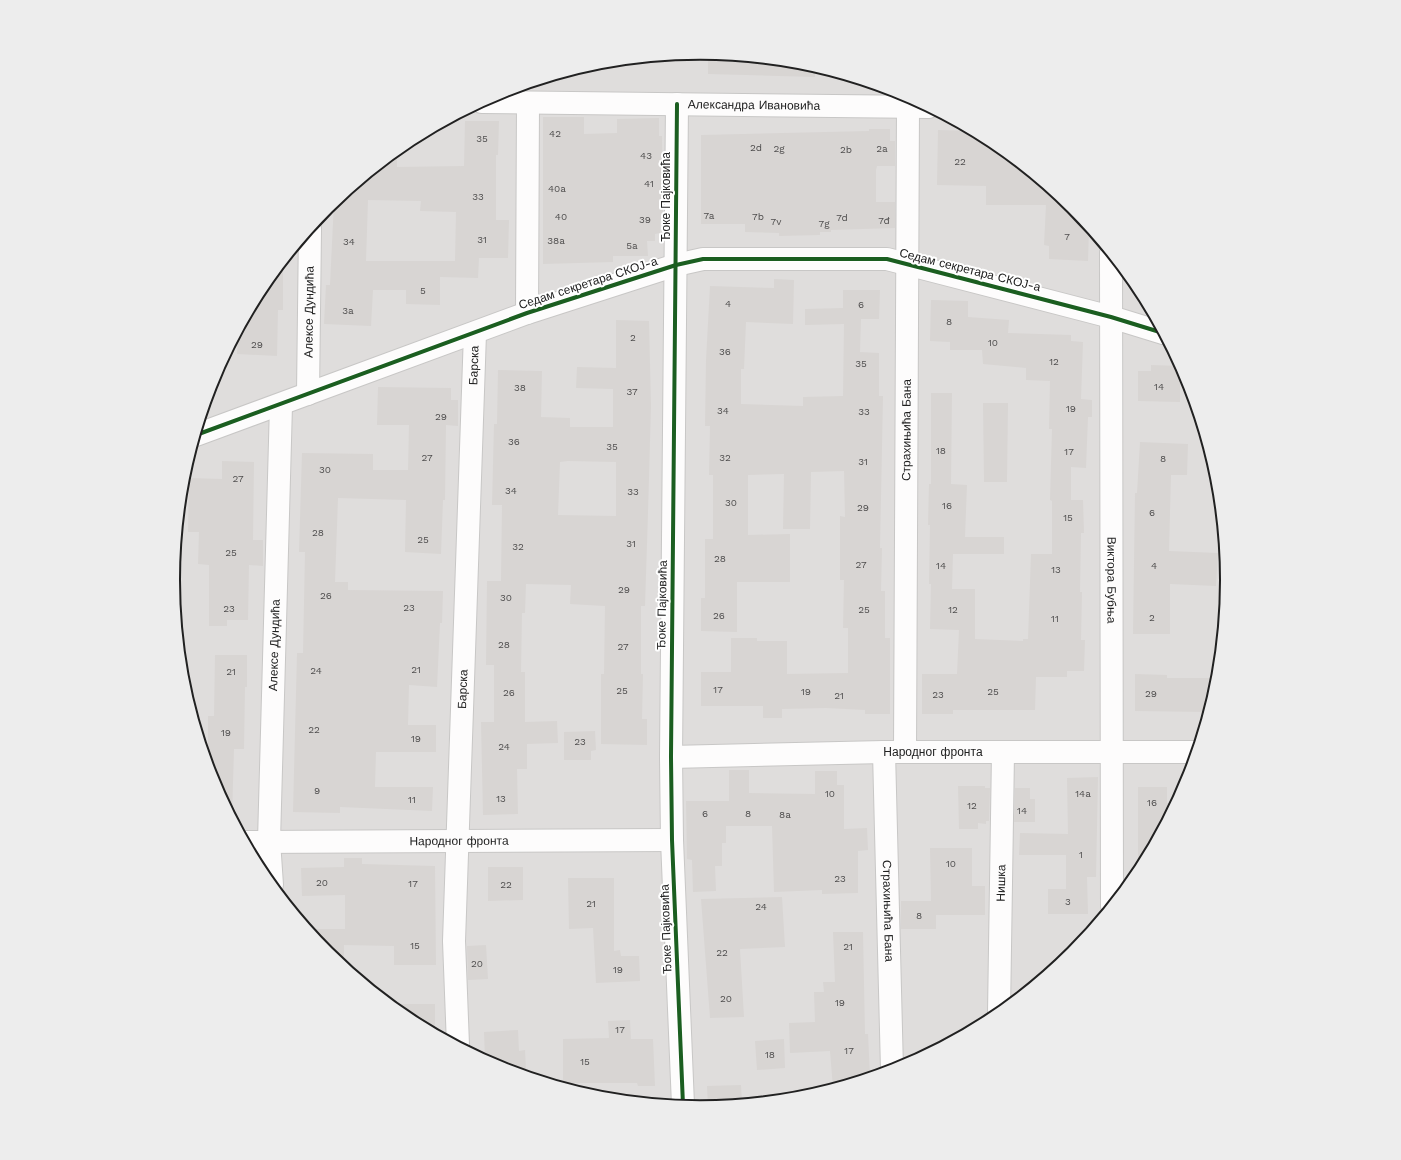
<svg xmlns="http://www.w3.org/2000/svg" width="1401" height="1160" viewBox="0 0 1401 1160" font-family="'Work Sans',sans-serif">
<rect width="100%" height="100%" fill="#efedea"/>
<!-- residential -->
<circle fill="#dfdddc" cx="700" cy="580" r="525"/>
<!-- building -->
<g fill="#d8d5d3" fill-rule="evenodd">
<path d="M708 54 804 63 815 67V77L708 74Z"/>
<path d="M543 117H584V134L617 133V119L659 118V136H662L663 220H660V233L655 234V241H647L648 256H613V262L543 264Z"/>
<path d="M465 121H499L498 155H496V220H509L508 258H479L478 278 440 277V305L406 304V290H373L371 326 324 324 326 285H330L334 202 397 150V167L464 166ZM368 200 421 201 420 211 456 212 455 261H366Z"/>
<path d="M869 129H890V141H895V166H877L876 170V202H895V228L831 230V232H820V235L779 236V233L745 232V224H701V135L869 131Z"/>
<path d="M938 130 973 131 993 142 1073 208 1089 227 1088 261 1049 259V246L1044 245 1046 205H986V186L937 185Z"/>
<path d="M283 262V310H278L277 356 237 354 238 333 262 287Z"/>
<path d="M774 279 794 280 793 324 746 322 744 369H741V404L803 406V397L843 396 844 324 805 325V309L843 308V290H880L879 319H861L860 352 879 353V396H883L880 548H882L881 591H885V638H890V714H865V710L826 708 782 709V718H763V706H701V672H731V638H757V641H787V674L848 673V628H843L844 580H840V516L845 517 844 471 811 472 810 529H783L784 474 748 475V535L790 534V582H737V632L701 631V598H705V539H713V475H709L710 426H705L706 360 710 286 774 288Z"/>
<path d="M931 300 968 301V317L1009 320 1008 333 1071 335V341L1083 342 1081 399 1092 400V417H1088L1086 468 1071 467V500H1083L1084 533H1081L1080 592H1082L1081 640H1085L1084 671H1067V677H1036L1035 710H953V714H922V674H957L959 630 930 629 931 584H929L930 525H928L929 484H931V393H952L951 484 967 485 965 537H1004V554H953L952 589H975V639L1023 641V639H1028L1031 554H1052V501L1050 500 1052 429H1049L1050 381 1026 380V368L983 364 982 350H950V342L930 341Z"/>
<path d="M616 320 649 321 651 406 648 513 645 606H641V674H643L642 719H647V745L601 744V674H604L605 606 570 604 571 585 526 584 525 613H522L521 672H525V722L557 721 558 743 527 744V769H517L518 814 483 815 481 722H494V665H486L487 581H501L502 505H492L494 424H497L498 370 542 371 541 417 570 418V427H613V389L576 388 577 367 616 368ZM568 461 616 462V516L558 515 560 462Z"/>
<path d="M1151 365 1180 366V402L1138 401V371H1151Z"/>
<path d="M378 387 451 388V400H458V426L446 425 445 500H443L441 554 405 552 406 500 338 498 335 582H348V590L443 591 442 623H440L437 687 409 685 408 725H436V752H376L375 787H433L432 811 340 807V813L293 812 297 653H303L305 552H299L302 453 373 454V470H408L409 425H377Z"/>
<path d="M983 403H1008L1007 482H984Z"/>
<path d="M1140 442 1188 444 1187 475H1171L1169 551 1218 553 1216 586 1170 584V634H1133L1135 493H1137Z"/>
<path d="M222 461 254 462 253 540H263V566L249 565 248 620H227V626H209V565L198 564 199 532H188L189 478 222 479Z"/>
<path d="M215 655H247V687H245L244 749H234L232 817 214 781 208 762V716H214Z"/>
<path d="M1135 674 1167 675V678H1218L1208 712 1135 711Z"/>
<path d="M595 731 596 750 591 751V760H564V732Z"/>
<path d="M729 770H749V793L815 794V771H837V785H844V829L867 828 868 850 858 851V893L822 894V890L774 892 772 826H726V843H722V866H715L716 891 693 892 692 860 687 859 686 801H729Z"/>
<path d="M1098 777 1096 877H1087L1088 914H1048V889H1066V855H1019L1020 833 1068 834 1067 778Z"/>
<path d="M958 786H985V788H990L989 821H986V824L978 823V829H959Z"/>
<path d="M1138 787H1167V803H1176L1138 874Z"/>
<path d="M1015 788H1030V799H1035V822H1014Z"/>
<path d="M930 848H972V886H985V915H936V929H901V901H931Z"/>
<path d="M344 858H362V864L435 866 436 965H394V946L344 945V966L328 952 308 929H345V895L302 896 301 868 344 867Z"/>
<path d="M488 867H523V900L488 901Z"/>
<path d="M568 878H614V951L620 950 621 956H639L640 981 596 983 593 928 569 929Z"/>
<path d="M782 897 785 947 740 949 744 1017 710 1018 701 899Z"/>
<path d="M833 932H863L865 1034H868L870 1077 833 1088 830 1051 790 1053 789 1023 815 1022 814 992H824L823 982H835Z"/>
<path d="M486 945 488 979 468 980 467 946Z"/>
<path d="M391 1004H435V1033L408 1018Z"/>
<path d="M630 1020 631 1039H653L655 1086H638L637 1083H563V1039L609 1038 608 1021Z"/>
<path d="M518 1030 519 1051 525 1050 526 1070 512 1071 499 1067 485 1059 484 1032Z"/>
<path d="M784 1039 785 1068 757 1070 755 1041Z"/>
<path d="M741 1085 742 1103 708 1106 707 1086Z"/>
</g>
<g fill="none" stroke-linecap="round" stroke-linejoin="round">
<!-- minor casing -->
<g stroke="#c8c7c6" stroke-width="24">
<g id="minor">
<path id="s1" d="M482 102 929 107"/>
<path d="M677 104 671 757 672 840 683 1105"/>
<path id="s2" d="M1111 253 1112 906"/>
<path d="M527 313 528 103"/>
<path id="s3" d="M308 394 310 229"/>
<path d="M196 435 527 313 676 265 703 259H887L1111 317 1163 333"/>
<path id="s4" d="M884 752 892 1070"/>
<path id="s5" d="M905 752 908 107"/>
<path id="s6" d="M671 757 884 752H1196"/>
<path id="s7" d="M246 842 672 840"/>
<path id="s8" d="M272 885 269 841 281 405"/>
<path id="s9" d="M999 1013 1003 753"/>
<path id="s10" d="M458 1045 454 941 475 333"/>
</g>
</g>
<!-- minor -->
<use href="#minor" stroke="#fdfcfc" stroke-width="22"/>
<!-- cycleway casing -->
<g stroke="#fff" stroke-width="6">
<g id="cycleway">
<path d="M677 104 671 757 672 840 683 1105"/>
<path d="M196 435 527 313 676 265 703 259H887L1111 317 1163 333"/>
</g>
</g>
<!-- cycleway -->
<use href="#cycleway" stroke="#1b5e20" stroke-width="4"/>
</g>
<g text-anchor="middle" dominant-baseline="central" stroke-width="4" stroke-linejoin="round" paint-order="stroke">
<!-- number labels -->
<g font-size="10" fill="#4f4e4e">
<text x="555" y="133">42</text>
<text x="482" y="138">35</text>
<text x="756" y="147">2d</text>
<text x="779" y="148">2g</text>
<text x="882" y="148">2a</text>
<text x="846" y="149">2b</text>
<text x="646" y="155">43</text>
<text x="960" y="161">22</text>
<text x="649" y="183">41</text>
<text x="557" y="188">40a</text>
<text x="478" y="196">33</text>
<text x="709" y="215">7a</text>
<text x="561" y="216">40</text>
<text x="758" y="216">7b</text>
<text x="842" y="217">7d</text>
<text x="645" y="219">39</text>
<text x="884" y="220">7đ</text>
<text x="776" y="221">7v</text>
<text x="824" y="223">7g</text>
<text x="1067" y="236">7</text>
<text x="482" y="239">31</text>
<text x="556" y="240">38a</text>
<text x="349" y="241">34</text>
<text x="632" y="245">5a</text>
<text x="423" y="290">5</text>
<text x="728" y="303">4</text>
<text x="861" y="304">6</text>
<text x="348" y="310">3a</text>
<text x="949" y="321">8</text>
<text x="633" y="337">2</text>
<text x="993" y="342">10</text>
<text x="257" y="344">29</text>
<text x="725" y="351">36</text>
<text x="1054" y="361">12</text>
<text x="861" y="363">35</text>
<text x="1159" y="386">14</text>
<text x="520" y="387">38</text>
<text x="632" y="391">37</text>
<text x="1071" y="408">19</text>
<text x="723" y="410">34</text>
<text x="864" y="411">33</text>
<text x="441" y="416">29</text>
<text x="514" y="441">36</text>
<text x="612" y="446">35</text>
<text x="941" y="450">18</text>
<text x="1069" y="451">17</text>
<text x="427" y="457">27</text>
<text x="725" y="457">32</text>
<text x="1163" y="458">8</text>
<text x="863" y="461">31</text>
<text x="325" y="469">30</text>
<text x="238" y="478">27</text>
<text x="511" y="490">34</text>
<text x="633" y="491">33</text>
<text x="731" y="502">30</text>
<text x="947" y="505">16</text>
<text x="863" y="507">29</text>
<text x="1152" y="512">6</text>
<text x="1068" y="517">15</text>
<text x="318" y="532">28</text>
<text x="423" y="539">25</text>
<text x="631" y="543">31</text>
<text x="518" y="546">32</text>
<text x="231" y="552">25</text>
<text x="720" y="558">28</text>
<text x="861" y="564">27</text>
<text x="941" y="565">14</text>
<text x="1154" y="565">4</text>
<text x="1056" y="569">13</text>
<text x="624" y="589">29</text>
<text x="326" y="595">26</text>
<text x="506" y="597">30</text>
<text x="409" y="607">23</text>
<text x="229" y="608">23</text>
<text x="864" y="609">25</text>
<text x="953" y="609">12</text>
<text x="719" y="615">26</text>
<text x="1152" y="617">2</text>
<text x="1055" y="618">11</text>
<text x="504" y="644">28</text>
<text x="623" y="646">27</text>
<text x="416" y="669">21</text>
<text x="316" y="670">24</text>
<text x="231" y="671">21</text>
<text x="718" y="689">17</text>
<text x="622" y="690">25</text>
<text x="806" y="691">19</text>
<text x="993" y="691">25</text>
<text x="509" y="692">26</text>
<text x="1151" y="693">29</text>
<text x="938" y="694">23</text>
<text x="839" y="695">21</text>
<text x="314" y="729">22</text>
<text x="226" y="732">19</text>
<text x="416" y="738">19</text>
<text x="580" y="741">23</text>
<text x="504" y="746">24</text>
<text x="317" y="790">9</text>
<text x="830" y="793">10</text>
<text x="1083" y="793">14a</text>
<text x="501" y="798">13</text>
<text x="412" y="799">11</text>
<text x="1152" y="802">16</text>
<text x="972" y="805">12</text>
<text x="1022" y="810">14</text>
<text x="705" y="813">6</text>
<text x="748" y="813">8</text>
<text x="785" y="814">8a</text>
<text x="1081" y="854">1</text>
<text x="951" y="863">10</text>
<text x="840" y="878">23</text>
<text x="322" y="882">20</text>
<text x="413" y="883">17</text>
<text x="506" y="884">22</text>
<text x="1068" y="901">3</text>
<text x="591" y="903">21</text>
<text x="761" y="906">24</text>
<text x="919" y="915">8</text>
<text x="415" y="945">15</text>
<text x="848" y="946">21</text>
<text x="722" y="952">22</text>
<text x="477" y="963">20</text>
<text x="618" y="969">19</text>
<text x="726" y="998">20</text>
<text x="840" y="1002">19</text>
<text x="620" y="1029">17</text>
<text x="849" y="1050">17</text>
<text x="770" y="1054">18</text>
<text x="585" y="1061">15</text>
</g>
<!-- street labels -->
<g font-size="12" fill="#212121" stroke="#fff">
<text stroke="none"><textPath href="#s1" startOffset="272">Александра Ивановића</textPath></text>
<text transform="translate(666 197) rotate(-90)">Ђоке Пајковића</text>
<text transform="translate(970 270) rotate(14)">Седам секретара СКОЈ-а</text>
<text transform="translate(588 283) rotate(-18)">Седам секретара СКОЈ-а</text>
<text stroke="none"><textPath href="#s3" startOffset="82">Алексе Дундића</textPath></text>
<text stroke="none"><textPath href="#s10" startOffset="680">Барска</textPath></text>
<text stroke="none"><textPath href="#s5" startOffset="322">Страхињића Бана</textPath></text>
<text stroke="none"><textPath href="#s2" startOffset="327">Виктора Бубња</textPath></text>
<text transform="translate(662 605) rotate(-89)">Ђоке Пајковића</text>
<text stroke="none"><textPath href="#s8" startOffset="240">Алексе Дундића</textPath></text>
<text stroke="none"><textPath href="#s10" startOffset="356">Барска</textPath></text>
<text stroke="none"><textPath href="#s6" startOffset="262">Народног фронта</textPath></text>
<text stroke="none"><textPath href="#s7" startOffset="213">Народног фронта</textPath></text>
<text stroke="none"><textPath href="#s9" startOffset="130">Нишка</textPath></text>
<text stroke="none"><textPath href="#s4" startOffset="159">Страхињића Бана</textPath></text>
<text transform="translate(666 929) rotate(-92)">Ђоке Пајковића</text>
</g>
</g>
<!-- crop -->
<path d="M0 0H1401V1160H0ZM180 580a520 520 0 1 1 1040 0a520 520 0 1 1-1040 0Z" fill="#ededed" fill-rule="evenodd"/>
<path fill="none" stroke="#212121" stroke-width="2" d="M180 580a520 520 0 1 1 1040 0a520 520 0 1 1-1040 0Z"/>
</svg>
